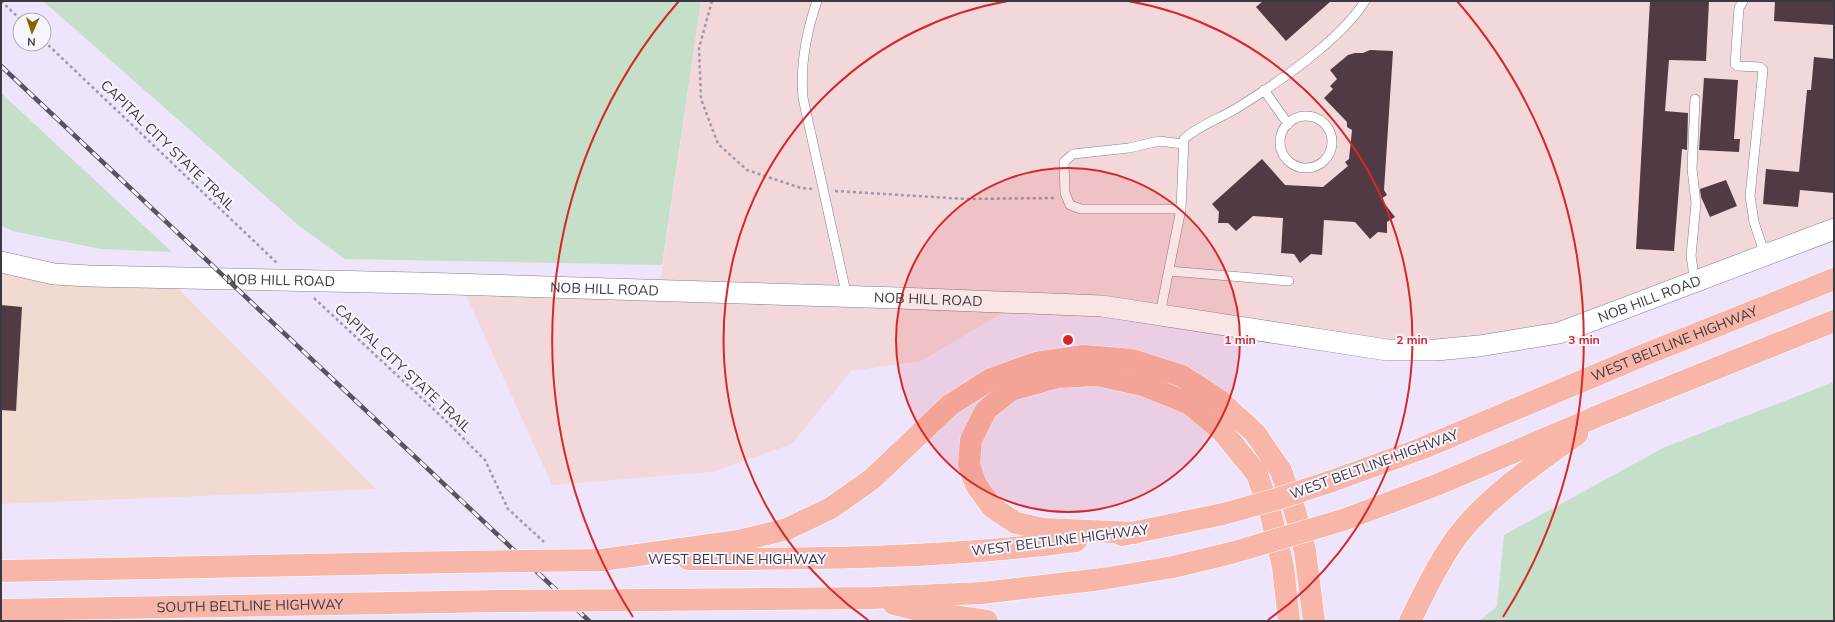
<svg xmlns="http://www.w3.org/2000/svg" width="1835" height="622" viewBox="0 0 1835 622" font-family="Mulish,sans-serif">
<rect width="100%" height="100%" fill="#eee5fd"/>
<!-- commercial -->
<path fill="#f3d8db" d="M701 1H1834V229L1631 306 1436 350 1021 302 921 361 851 371 792 444 712 472 552 485 461 284 659 291Z"/>
<!-- industrial -->
<path fill="#f3dad1" d="M1 262 168 278 376 489 1 504Z"/>
<!-- green -->
<g fill="#c5dfc8">
<path d="M43 1H701L662 265 345 259 298 225Z"/>
<path d="M1 93 172 252 101 249 12 231 1 225Z"/>
<path d="M1834 382V621H1479L1497 606 1504 535 1665 447Z"/>
</g>
<!-- building -->
<g fill="#513a43">
<path d="M1263 1H1331L1286 41 1256 7Z"/>
<path d="M1650 1H1709L1706 61 1669 60 1665 111 1688 113 1687 150 1682 149 1674 251 1636 249Z"/>
<path d="M1775 1H1834V25L1774 21Z"/>
<path d="M1370 50 1393 51 1384 190 1387 195 1381 199 1395 217 1387 222V233L1378 232 1370 239 1355 222 1324 220 1322 255 1311 254 1300 263 1294 254 1281 253 1283 218 1253 216 1236 231 1228 223H1218L1219 212 1212 204 1262 159 1285 185 1323 187 1348 166 1345 162 1349 159 1352 130 1347 127V122L1324 98 1333 89 1330 86 1337 79 1330 70 1348 55 1355 53H1363Z"/>
<path d="M1814 57 1834 59V193L1800 190 1798 207 1763 204 1766 169 1799 172 1807 90H1811Z"/>
<path d="M1704 78 1738 80 1734 139H1740L1739 152 1699 150Z"/>
<path d="M1726 180 1737 206 1710 217 1701 197 1700 189Z"/>
<path d="M1 305 22 307 16 411 1 410Z"/>
</g>
<g fill="none" stroke-linecap="round" stroke-linejoin="round">
<!-- service casing -->
<g stroke="#847c92" stroke-width="10">
<g id="service">
<path d="M817 1C806 33 800 64 803 98L847 297"/>
<path d="M1743 1 1739 8 1735 64 1737 66 1760 67 1763 70 1750 196 1754 222 1765 255"/>
<path d="M1264 90 1288 124"/>
<path d="M1695 99 1692 169 1696 203 1691 256 1695 282"/>
<circle cx="1306" cy="142" r="26"/>
<path d="M1181 209H1081L1070 205 1065 193 1064 162 1073 154 1129 148 1159 141 1183 144"/>
<path d="M1169 271 1289 281"/>
<path d="M1160 314 1181 209 1184 139C1199 125 1219 119 1237 108 1276 84 1341 40 1365 1"/>
</g>
</g>
<!-- tertiary casing -->
<g stroke="#847c92" stroke-width="22">
<g id="tertiary">
<path id="s1" d="M1 262 54 274 89 276 418 283 899 298 1102 306 1387 350H1436L1479 346 1559 333 1834 229"/>
</g>
</g>
<!-- motorway casing -->
<g stroke="#fff" stroke-width="23">
<g id="motorway">
<path id="s2" d="M1332 481 1423 448 1639 357 1834 279"/>
<path d="M1343 520 1439 484 1605 413 1834 321"/>
<path d="M1136 533 1044 529 1016 523 992 507 976 485 969 465 971 440 986 410 1011 390 1058 377 1097 375 1143 385 1190 404 1222 431 1257 474 1271 515 1283 567 1289 621"/>
<path d="M1122 535 1223 514"/>
<path d="M688 559C817 559 947 558 1076 541"/>
<path d="M602 560 739 541 787 529 831 508 872 479 950 405 991 379 1036 363 1084 356 1132 360 1182 376 1219 400 1255 433 1281 471 1295 511 1305 551 1314 621"/>
<path d="M1 571 457 562"/>
<path d="M649 600 872 598 982 593 1102 579 1173 567 1231 553"/>
<path d="M894 604 926 612 987 621"/>
<path id="s3" d="M1 610 499 601"/>
<path d="M1410 621C1425 591 1442 554 1464 528 1496 491 1537 463 1577 434"/>
</g>
</g>
<!-- path -->
<g stroke="#9e98a9" stroke-width="2.5" stroke-dasharray="3 3" stroke-linecap="butt">
<path d="M1 1 21 20"/>
<path d="M712 1 699 48 701 99 718 144 747 170 801 188 812 189"/>
<path d="M44 41 277 263"/>
<path d="M835 191 966 199 1055 198"/>
<path d="M314 298 443 418 485 460 508 509 544 542"/>
</g>
<!-- service -->
<use href="#service" stroke="#fff" stroke-width="9"/>
<!-- tertiary -->
<use href="#tertiary" stroke="#fff" stroke-width="21"/>
<!-- motorway -->
<use href="#motorway" stroke="#f7b6a7" stroke-width="22"/>
<!-- rail casing -->
<g stroke="#57535f" stroke-width="4.5">
<path id="rail" d="M1 66 589 621"/>
</g>
<!-- rail -->
<use href="#rail" stroke="#f9f5ff" stroke-width="3" stroke-dasharray="9" stroke-linecap="butt"/>
<!-- motorway-bridge casing -->
<g stroke="#fff" stroke-width="23" stroke-linecap="butt">
<g id="motorway-bridge">
<path d="M1223 514 1277 499 1332 481"/>
<path d="M1231 553 1343 520"/>
<path d="M457 562 602 560"/>
<path d="M499 601 649 600"/>
</g>
</g>
<!-- motorway-bridge -->
<use href="#motorway-bridge" stroke="#f7b6a7" stroke-width="22"/>
</g>
<!-- distance rings -->
<circle cx="1068" cy="340" r="172" fill="#d62828" fill-opacity=".12"/>
<g fill="none" stroke="#d62828" stroke-width="2">
<circle cx="1068" cy="340" r="172"/>
<path d="M868 620A344 344 0 0 1 1008 1M1128 1A344 344 0 0 1 1268 620"/>
<path d="M633 617A516 516 0 0 1 679 1M1457 1A516 516 0 0 1 1503 617"/>
</g>
<g text-anchor="middle" dominant-baseline="central" stroke-width="4" stroke-linejoin="round" paint-order="stroke">
<!-- street labels -->
<g font-size="14" fill="#3b3841" stroke="#f9f5ff">
<text transform="translate(168 145) rotate(44)">CAPITAL CITY STATE TRAIL</text>
<text stroke="none"><textPath href="#s1" startOffset="281">NOB HILL ROAD</textPath></text>
<text stroke="none"><textPath href="#s1" startOffset="605">NOB HILL ROAD</textPath></text>
<text stroke="none"><textPath href="#s1" startOffset="929">NOB HILL ROAD</textPath></text>
<text stroke="none"><textPath href="#s1" startOffset="1661">NOB HILL ROAD</textPath></text>
<text stroke="none"><textPath href="#s2" startOffset="369">WEST BELTLINE HIGHWAY</textPath></text>
<text transform="translate(403 368) rotate(43)">CAPITAL CITY STATE TRAIL</text>
<text transform="translate(1374 464) rotate(-20)">WEST BELTLINE HIGHWAY</text>
<text transform="translate(1060 540) rotate(-7)">WEST BELTLINE HIGHWAY</text>
<text x="737" y="559">WEST BELTLINE HIGHWAY</text>
<text stroke="none"><textPath href="#s3" startOffset="249">SOUTH BELTLINE HIGHWAY</textPath></text>
</g>
</g>
<circle cx="1068" cy="340" r="6" fill="#d62828" stroke="#f9f5ff" stroke-width="2"/>
<g font-size="12" text-anchor="middle" font-weight="bold" fill="#d62828" stroke="#f9f5ff" stroke-width="4" stroke-linejoin="round" paint-order="stroke">
<text x="1240" y="344">1 min</text>
<text x="1412" y="344">2 min</text>
<text x="1584" y="344">3 min</text>
</g>
<!-- border -->
<rect width="1835" height="622" fill="none" stroke="#3b3841" stroke-width="4"/>
<!-- north arrow -->
<g transform="translate(32 32) rotate(183)"><circle r="19" fill="#f9f5ff" stroke="#ada9b3"/>
<path d="M0-3L7 15L0 10L-7 15Z" fill="#856701"/>
<text y="-6" font-size="11" font-weight="bold" text-anchor="middle" fill="#3b3841">N</text>
</g>
</svg>
